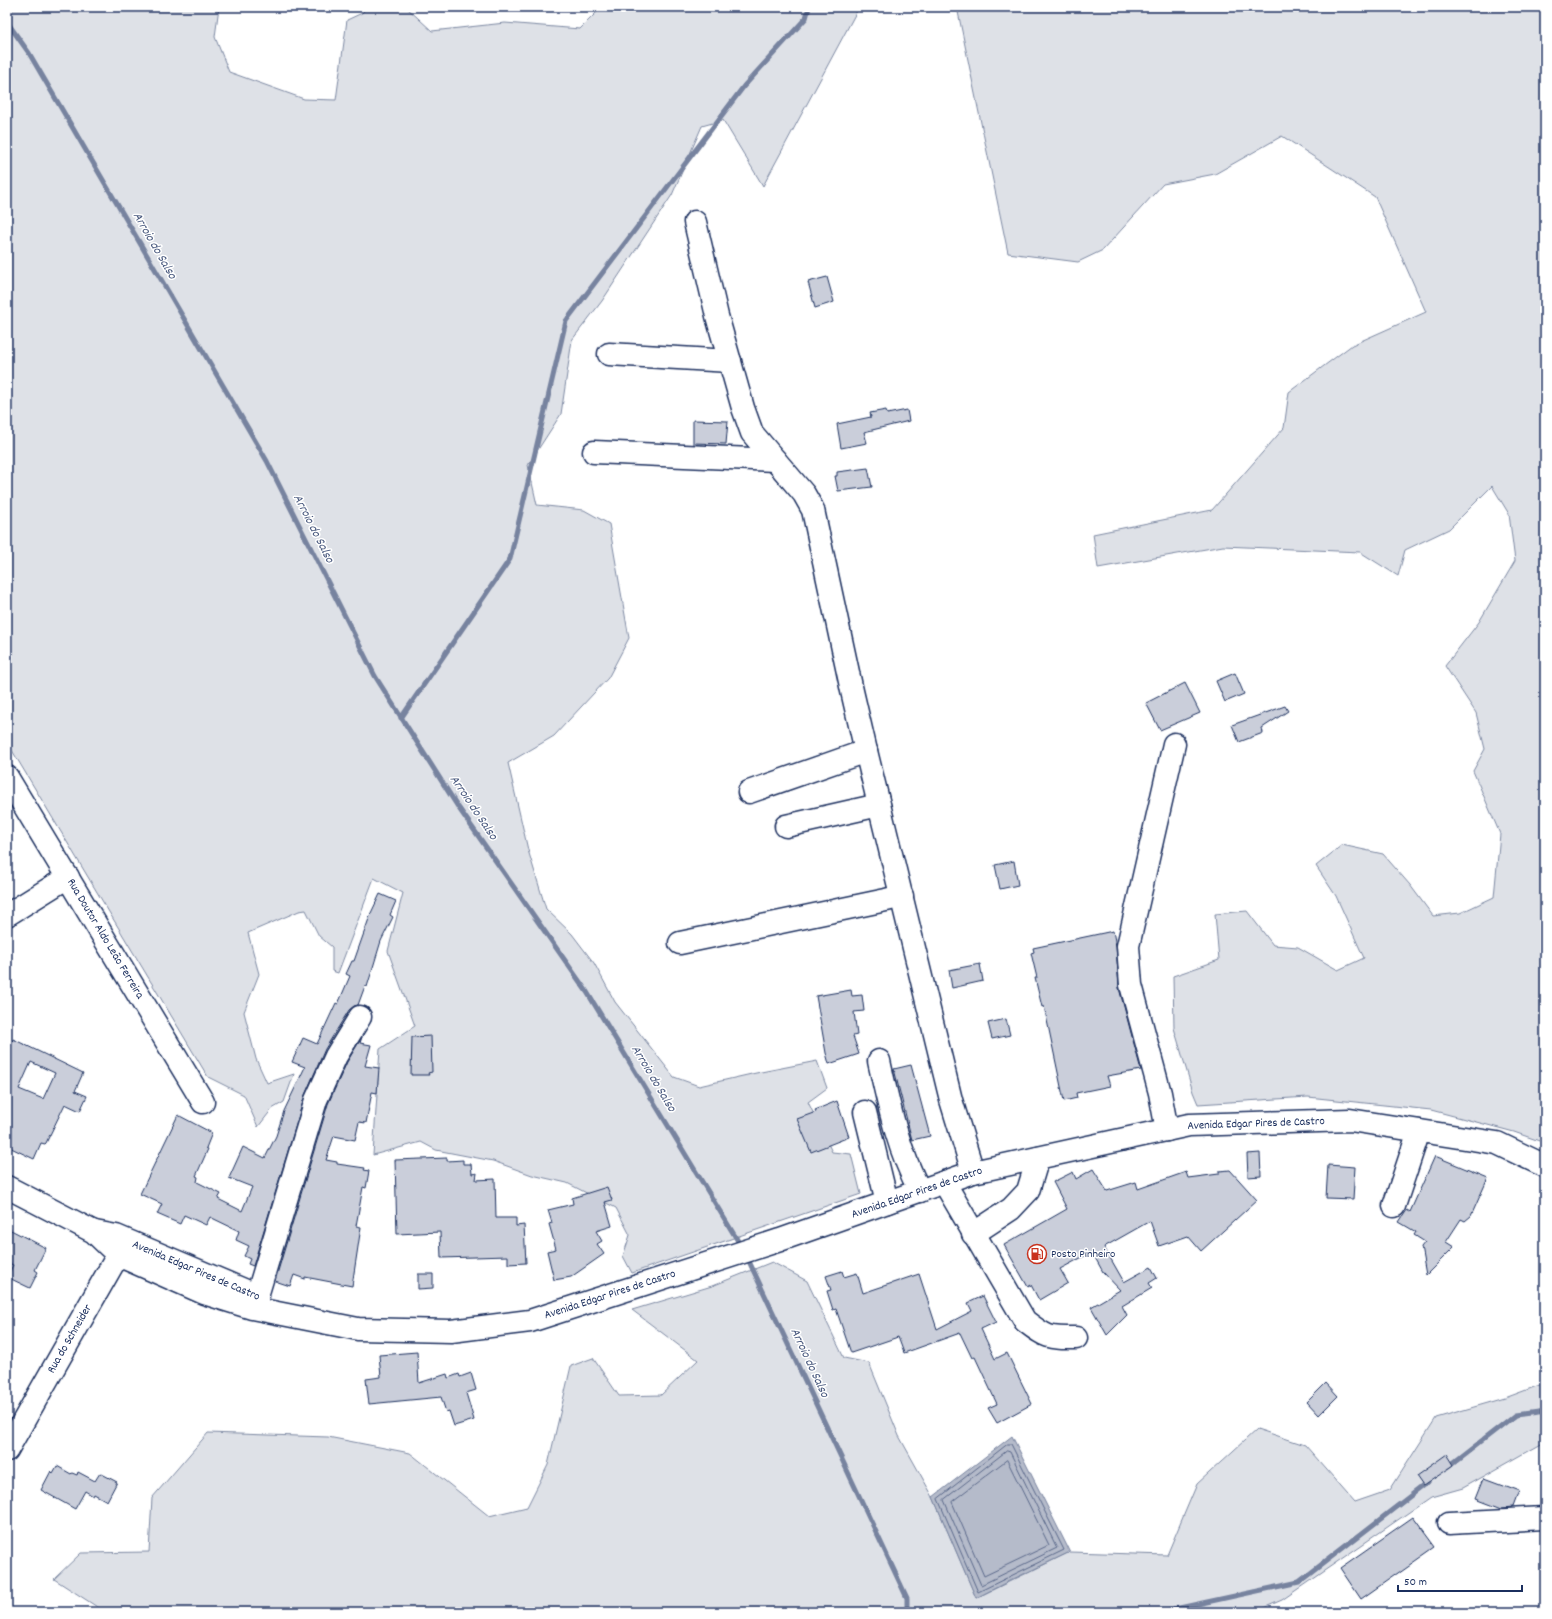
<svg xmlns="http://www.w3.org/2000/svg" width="1552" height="1619" viewBox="0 0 1552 1619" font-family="Dekko,sans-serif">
<rect width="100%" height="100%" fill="#fff"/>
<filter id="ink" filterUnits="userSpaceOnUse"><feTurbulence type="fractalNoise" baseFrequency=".025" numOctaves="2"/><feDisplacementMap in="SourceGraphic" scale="8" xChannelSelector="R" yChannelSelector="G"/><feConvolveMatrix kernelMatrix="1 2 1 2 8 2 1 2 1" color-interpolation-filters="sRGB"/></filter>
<g filter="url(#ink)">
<!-- green -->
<g fill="#dee1e7" stroke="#7c88a2">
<path d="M7 7H219L215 37 229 72 304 99 336 100 347 20 362 13 368 7H406L432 31 505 23 580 29 602 7H859L763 186 723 120 702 126 672 195 602 301 572 340 561 414 528 465 537 505 584 510 609 524 629 638 608 678 554 736 508 763 528 850 546 909 572 934 594 963 615 1002 674 1077 699 1086 756 1073 817 1061 827 1088 808 1102 832 1152 851 1154 861 1194 632 1273 623 1256 630 1235 616 1208 567 1183 532 1175 493 1161 436 1150 421 1142 373 1155 380 1049 415 1026 388 951 403 893 374 878 338 973 332 971V947L319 936 306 910 299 911 248 933 259 974 244 1012 256 1059 267 1083 294 1074 284 1102 272 1109 258 1127 244 1095 208 1077 7 742Z"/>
<path d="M957 7H1545V1143L1514 1132 1431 1110 1308 1097 1198 1104 1193 1092 1174 1028 1173 976 1219 960 1215 914 1247 911 1273 945 1298 947 1338 970 1364 958 1336 896 1316 866 1342 845 1383 854 1410 885 1433 916 1460 913 1494 897 1500 834 1473 771 1485 749 1476 713 1445 666 1479 622 1515 561 1509 514 1492 486 1449 529 1405 550 1398 576 1360 552 1223 546 1098 568 1093 534 1212 510 1284 428 1289 392 1352 345 1426 312 1375 197 1282 136 1215 174 1163 184 1103 250 1078 262 1008 253Z"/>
<path d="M772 1262 807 1281 844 1358 869 1363 899 1436 933 1497 976 1598 1070 1552 1167 1555 1197 1484 1257 1429 1305 1445 1355 1502 1390 1490 1436 1418 1505 1398 1545 1383V1442L1463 1488 1431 1497 1282 1600 1254 1612H105L54 1579 81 1553 149 1552 152 1498 208 1433 328 1437 410 1453 489 1516 527 1507 548 1465 571 1366 593 1358 619 1396 661 1395 698 1360 632 1310 712 1286Z"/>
</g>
<!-- water -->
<path fill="#b5bbca" stroke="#77839f" d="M1012 1436 1070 1552 1007 1582 976 1598 933 1497Z"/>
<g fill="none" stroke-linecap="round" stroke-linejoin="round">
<!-- shore -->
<g stroke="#596789" stroke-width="1">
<path d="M1008 1444H1011L1064 1550 978 1592 938 1499Z"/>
<path d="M1007 1451 1010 1452 1057 1548 981 1585 944 1500Z"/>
<path d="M1007 1460 1049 1545 984 1576 952 1502Z"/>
</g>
<!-- stream -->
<g stroke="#77839f" stroke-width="5">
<path d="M7 22 29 53 267 461 375 676 458 807 587 992 741 1246"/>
<path d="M401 718 510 559 566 321 744 86 806 18 809 7"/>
<path d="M747 1257 907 1598V1612"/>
<path d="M1448 1467 1515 1415 1545 1411"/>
<path d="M1161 1612 1299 1582 1427 1483"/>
</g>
</g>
<!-- building -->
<g fill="#caceda" stroke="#1b2f5e" fill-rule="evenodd">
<path d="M827 277 834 302 815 308 808 282Z"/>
<path d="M886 410 887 414 907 410 909 421 864 432 867 443 841 448 837 424 871 417 870 413Z"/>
<path d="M693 420 728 421 726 444 693 443Z"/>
<path d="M868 468 872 487 838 491 835 476H837V472Z"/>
<path d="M1235 673 1244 694 1225 702 1216 681Z"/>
<path d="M1185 683 1200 713 1160 730 1146 703Z"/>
<path d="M1285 706 1288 711 1262 728 1263 733 1239 742 1232 725Z"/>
<path d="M1014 861 1018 885 1000 889 995 865Z"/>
<path d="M380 894 396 901 390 915 393 917 381 941 367 987 365 986 358 1005 354 1006 349 1010 325 1049 305 1095 253 1266 248 1264 250 1259 244 1256 249 1246 236 1240 239 1231 210 1217 206 1225 184 1215 180 1224 157 1214 162 1204 140 1194 178 1115 212 1133 206 1148 208 1149 196 1176 198 1177 197 1182 221 1194 218 1199 242 1211 252 1187 229 1178 243 1147 265 1158 276 1136 284 1111 305 1067 292 1062 303 1038 317 1044 336 1003 338 1004 350 976 346 974 352 961H354L371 913Z"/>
<path d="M1113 931 1116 946 1119 988 1141 1070 1107 1076 1110 1086 1076 1093 1077 1098 1064 1101 1044 1006 1042 1007 1035 978H1037L1031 953 1034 952 1033 948Z"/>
<path d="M980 964 983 981 952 988 949 970Z"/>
<path d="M851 990 852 996 862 995 864 1011 854 1012 857 1035 853 1036 859 1054 829 1064 826 1053 816 996Z"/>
<path d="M1006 1019 1010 1035 992 1039 988 1023Z"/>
<path d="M431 1036 432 1072 428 1073 429 1075H411L412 1037Z"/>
<path d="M362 1037 360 1043 371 1045 365 1066 379 1068 377 1093 372 1092 366 1123 359 1122 355 1140 334 1136 326 1160 337 1162V1164L365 1168 364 1170 369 1171 366 1188 363 1187 356 1226 361 1227 352 1286 305 1277V1279L294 1275 290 1286 275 1281 328 1104 347 1062Z"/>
<path d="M13 1039 83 1073 75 1091 87 1096 80 1111 65 1104 46 1143 45 1144 41 1143 34 1159 7 1146V1053ZM31 1062 55 1073 43 1099 19 1089Z"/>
<path d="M911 1065 930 1136 912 1140 894 1069Z"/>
<path d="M837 1101 849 1137 811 1152 797 1119 816 1112 815 1110Z"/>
<path d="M1260 1153 1261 1176 1248 1177 1247 1154Z"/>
<path d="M1435 1156 1488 1178 1471 1216 1465 1221 1461 1219 1446 1242 1454 1247 1426 1275 1421 1247 1425 1242 1414 1235 1416 1232 1399 1222 1407 1210 1410 1212Z"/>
<path d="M447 1158V1161L463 1160V1164H471L472 1174 477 1173 476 1180 495 1179 496 1218H516V1226L524 1225 526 1263 508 1264V1256L441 1258 440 1232 397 1234 395 1160Z"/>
<path d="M1328 1165 1355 1167 1353 1199 1326 1198Z"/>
<path d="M1093 1169 1107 1191 1136 1182 1138 1189 1186 1172 1188 1178 1219 1174V1171L1230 1170 1257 1200 1201 1251 1188 1236 1159 1246 1150 1221 1104 1247 1124 1282 1151 1267 1157 1278 1149 1283 1152 1288 1122 1306 1127 1315 1107 1335 1091 1307 1120 1290 1103 1272 1092 1252 1060 1269 1068 1283 1039 1300 1031 1285 1028 1287 1004 1245 1067 1209 1053 1182 1073 1172 1076 1179Z"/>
<path d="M607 1187 612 1200 605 1202 612 1226 596 1231 602 1241 597 1244 604 1254 571 1277 554 1280 547 1251 556 1249 549 1224 552 1223 548 1210 573 1204 572 1198Z"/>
<path d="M7 1228 46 1248 35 1270 38 1272 30 1288 7 1277 13 1265 7 1262Z"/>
<path d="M842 1271 844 1277 857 1273 863 1293 919 1274 937 1329 972 1311 968 1303 983 1296 996 1322 981 1329 995 1359 1007 1353 1032 1404 997 1423 988 1408 997 1404 975 1357 972 1358 960 1333 904 1353 898 1337 851 1353 836 1309 833 1310 827 1291 831 1290 826 1276Z"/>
<path d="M418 1274H433V1288L418 1289Z"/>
<path d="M417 1352 419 1383 447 1374 448 1378 459 1374 460 1377 471 1373 476 1390 466 1393 474 1420 454 1426 449 1411 446 1412 441 1397 369 1404 366 1379 381 1377 379 1355Z"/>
<path d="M1326 1383 1338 1396 1319 1415 1307 1402Z"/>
<path d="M1447 1454 1454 1465 1423 1486 1416 1476Z"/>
<path d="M57 1466 71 1474 72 1473 77 1475 78 1472 95 1481 100 1473 117 1482 107 1501 94 1494 93 1496 85 1491 75 1509 41 1490 51 1471 53 1473Z"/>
<path d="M1484 1478 1519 1491 1513 1507 1502 1508 1476 1498Z"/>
<path d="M1413 1517 1435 1547 1361 1599 1340 1568Z"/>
</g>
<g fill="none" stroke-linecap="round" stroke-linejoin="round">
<!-- minor casing -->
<g stroke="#1b2f5e" stroke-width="25">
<g id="minor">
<path d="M695 222 717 316 743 408 752 433 804 494 813 510 852 691 866 751 951 1100 973 1172"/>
<path d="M609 354 730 361"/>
<path d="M594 452 775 460"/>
<path d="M7 777 203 1102"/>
<path d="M749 792 866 751"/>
<path d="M786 826 879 805"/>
<path d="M7 915 68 877"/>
<path d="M680 943 886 900 902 896"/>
<path d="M879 1061C889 1106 898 1150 920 1191"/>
<path d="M865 1112 887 1202"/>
<path d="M1167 1130 1160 1093 1131 985 1128 946 1174 744"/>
<path d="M944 1182 1025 1321C1047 1338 1048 1338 1076 1338"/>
<path d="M1394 1206 1419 1131"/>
<path d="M973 1234 1011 1209 1028 1191 1038 1158"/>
<path d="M257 1296 316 1100 336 1056 360 1017"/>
<path d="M7 1450 118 1255 137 1253"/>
<path d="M1449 1523 1545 1518"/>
</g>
</g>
<!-- major casing -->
<g stroke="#1b2f5e" stroke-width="25">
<g id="major">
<path d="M7 1187 94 1232 118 1255 204 1293 252 1308 358 1329 451 1331 530 1321 780 1240 973 1172 1189 1125 1350 1120 1497 1143 1545 1166"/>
<path d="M95 1232 116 1236 258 1296"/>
</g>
</g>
<!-- minor -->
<use href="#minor" stroke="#fff" stroke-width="22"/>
<!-- major -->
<use href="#major" stroke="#fff" stroke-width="22"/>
</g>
</g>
<!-- icons -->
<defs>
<g id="fuel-ring" transform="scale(1)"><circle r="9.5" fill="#fff" stroke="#c8321e" stroke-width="1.5"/><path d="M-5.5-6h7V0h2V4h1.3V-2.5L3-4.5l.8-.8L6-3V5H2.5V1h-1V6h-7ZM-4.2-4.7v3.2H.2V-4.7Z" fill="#c8321e"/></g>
</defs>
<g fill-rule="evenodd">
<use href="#fuel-ring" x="1037" y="1254"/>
</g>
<g text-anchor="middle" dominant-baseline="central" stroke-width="3" stroke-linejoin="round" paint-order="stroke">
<!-- street labels -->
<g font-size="12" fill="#1b2f5e" stroke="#fff">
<text transform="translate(105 939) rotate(59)">Rua Doutor Aldo Leão Ferreira</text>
<text transform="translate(1256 1124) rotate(-2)">Avenida Edgar Pires de Castro</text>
<text transform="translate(917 1193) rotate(-19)">Avenida Edgar Pires de Castro</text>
<text transform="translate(196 1271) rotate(23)">Avenida Edgar Pires de Castro</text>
<text transform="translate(610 1295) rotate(-18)">Avenida Edgar Pires de Castro</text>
<text transform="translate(70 1339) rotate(-60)">Rua do Schneider</text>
</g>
<!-- poi labels -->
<g font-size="12" fill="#1b2f5e" stroke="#fff" text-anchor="start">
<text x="1051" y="1254">Posto Pinheiro</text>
</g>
<!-- water labels -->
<g font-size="13" font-style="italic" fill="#49597e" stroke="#fff">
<text transform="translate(154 246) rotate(60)">Arroio do Salso</text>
<text transform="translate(313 529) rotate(63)">Arroio do Salso</text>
<text transform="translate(473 808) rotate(56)">Arroio do Salso</text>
<text transform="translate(653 1079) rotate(59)">Arroio do Salso</text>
<text transform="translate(809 1363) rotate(65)">Arroio do Salso</text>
</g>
</g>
<!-- margin -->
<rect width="1552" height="1619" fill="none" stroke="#fff" stroke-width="24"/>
<rect x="12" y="12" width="1528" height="1595" fill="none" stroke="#1b2f5e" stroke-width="1.5" filter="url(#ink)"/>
<!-- scale -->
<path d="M1398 1585v6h124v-6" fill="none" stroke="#1b2f5e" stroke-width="2"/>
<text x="1404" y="1585" font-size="12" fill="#1b2f5e" stroke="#ffffff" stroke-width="3" paint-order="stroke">50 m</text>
</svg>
